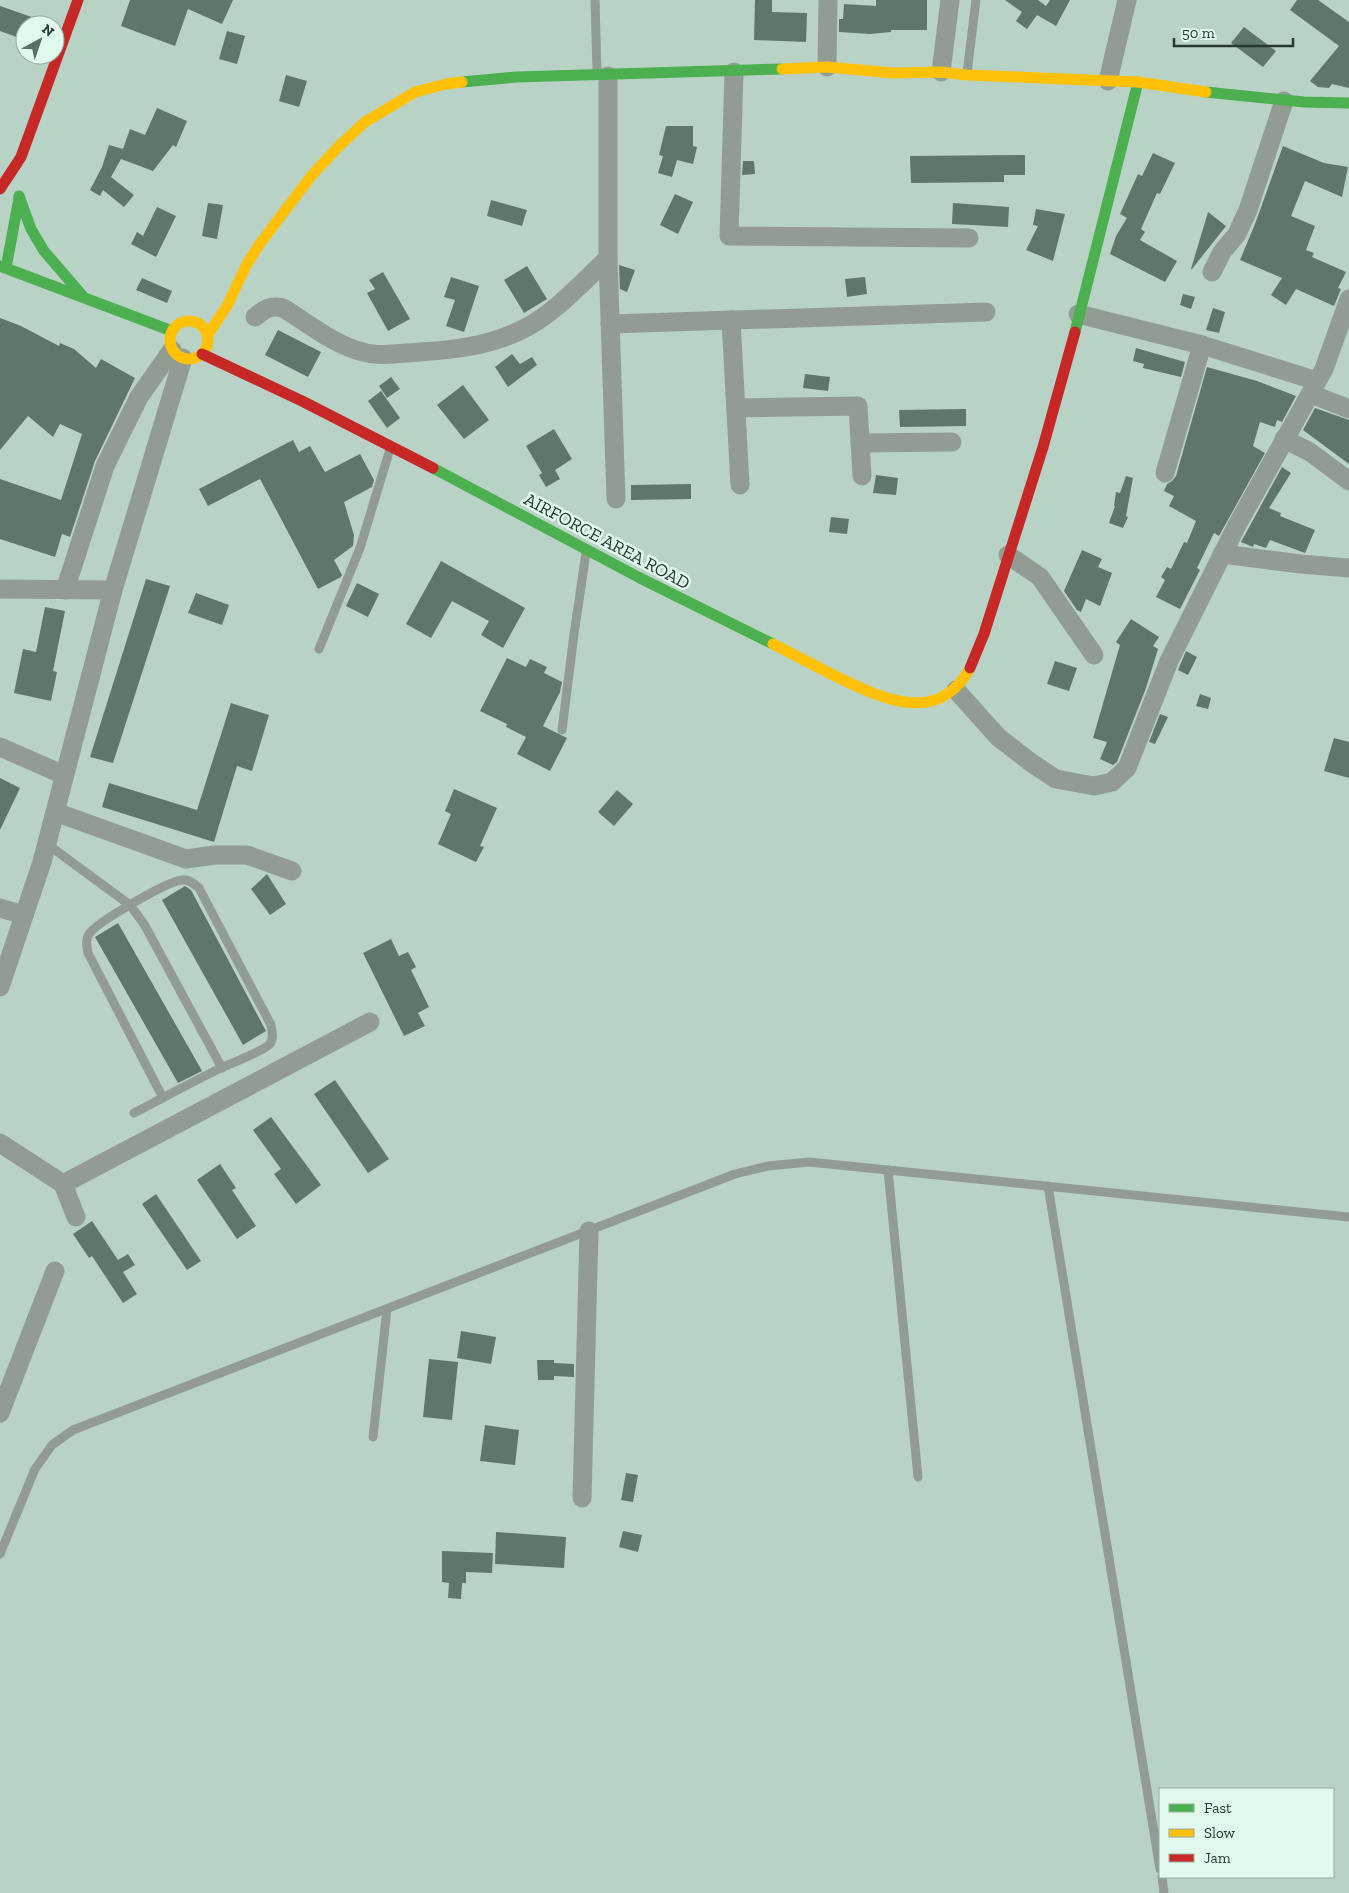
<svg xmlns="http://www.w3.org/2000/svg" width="1349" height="1893" viewBox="0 0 1349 1893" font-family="'Zilla Slab',serif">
<rect width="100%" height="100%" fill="#b8d3c5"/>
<!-- building -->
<g fill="#5f766b">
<path d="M130 0H233L222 24 188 9 175 46 121 26Z"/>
<path d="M755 0H772V12L807 13 806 42 754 40Z"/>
<path d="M876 0H927V30H891V32L870 34 839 32V19H843L844 4 876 6Z"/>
<path d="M1005 0H1038L1046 6 1050 0H1070L1056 26 1037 15 1027 29 1016 21 1022 12Z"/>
<path d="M1297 0H1318L1349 22V88L1332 84 1329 88 1318 87 1310 81 1339 46 1290 10Z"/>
<path d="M0 6 49 23V25H25V40L0 31Z"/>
<path d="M1244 27 1276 51 1263 67 1231 43Z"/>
<path d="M227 31 245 36 237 64 219 59Z"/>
<path d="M286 75 307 81 299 107 279 101Z"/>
<path d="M157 108 187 121 176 147 173 145 153 171 121 159 111 177 134 195 124 207 103 190 100 196 90 190 102 167 109 145 123 149 130 129 145 135Z"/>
<path d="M666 126H693V146L697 147 693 164 677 160 672 177 658 173 663 156 659 155Z"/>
<path d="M1283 146 1324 163 1348 167 1342 197 1305 181 1291 216 1315 226 1306 250 1314 253 1312 257 1346 272 1338 288 1341 289 1334 306 1296 289 1286 305 1271 295 1282 278 1240 260 1255 224Z"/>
<path d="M1153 153 1175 163 1160 194 1157 193 1141 229 1145 232 1140 240 1177 261 1165 282 1110 254 1116 236 1127 218 1120 214 1138 174 1142 176Z"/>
<path d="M1025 155V175H1004V182L911 183 910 156Z"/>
<path d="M743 161H754L755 174 742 175Z"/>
<path d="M675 194 693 202 678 234 660 225Z"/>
<path d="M491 200 527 210 522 226 487 216Z"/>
<path d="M208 203 223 205 217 239 202 236Z"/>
<path d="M953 203 1009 207 1008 227 952 224Z"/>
<path d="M157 207 176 216 156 257 131 244 137 232 143 236Z"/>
<path d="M1036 209 1065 214 1053 261 1026 250 1038 226 1033 225Z"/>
<path d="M1208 212 1226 226 1192 269H1191Z"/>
<path d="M619 265 635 270 627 292 620 289Z"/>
<path d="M527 266 547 299 524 313 504 280Z"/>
<path d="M383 272 410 319 388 331 367 293 375 289 369 280Z"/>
<path d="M451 277 479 286 464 332 446 326 455 300 444 297Z"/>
<path d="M865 277 867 294 847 297 845 279Z"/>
<path d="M142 278 172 291 167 303 136 290Z"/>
<path d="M1183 294 1195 297 1191 309 1180 305Z"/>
<path d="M1213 308 1225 312 1219 333 1206 330Z"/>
<path d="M0 318 21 326 59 346 60 343 74 349 96 368 101 359 135 378 95 461 70 537 62 534 55 557 0 539V479L61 500 82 434 60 424 53 437 28 416 0 450Z"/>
<path d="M278 330 321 352 308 377 265 355Z"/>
<path d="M1136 348 1185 362 1181 377 1143 368 1144 364 1133 361Z"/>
<path d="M512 354 520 364 532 357 537 365 508 387 495 367Z"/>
<path d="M1207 367 1257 381 1296 396 1282 422 1277 420 1275 427 1260 422 1253 446 1265 453 1219 536 1214 533 1197 568 1200 570 1180 609 1156 597 1165 580 1161 577 1167 567 1171 569 1184 542 1187 543 1196 521 1169 506 1174 496 1164 491 1167 484 1172 481 1176 476Z"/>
<path d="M805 374 830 377 828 391 803 388Z"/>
<path d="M391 377 400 389 387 398 379 386Z"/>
<path d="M463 385 489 420 464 439 437 405Z"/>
<path d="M381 391 400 418 387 428 368 401Z"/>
<path d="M1315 408 1349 420V464L1303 430Z"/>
<path d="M966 409V426L900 427 899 410Z"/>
<path d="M554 429 572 459 555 470 560 479 546 487 539 475 542 473 526 446Z"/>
<path d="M293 440 299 452 310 446 325 472 360 454 374 480 372 487 344 502 354 535 353 546 334 560 342 575 341 577 318 589 260 479 208 506 199 489Z"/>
<path d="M1282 467 1291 473 1269 508 1281 513 1280 516 1315 530 1305 553 1270 540 1266 548 1254 544 1253 547 1241 542Z"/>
<path d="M876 475 898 478 896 495 873 493Z"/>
<path d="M1126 476 1133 478 1126 516 1128 517 1123 528 1109 523 1115 506H1114L1116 492 1120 493Z"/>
<path d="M691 484V499L631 500V485Z"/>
<path d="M831 517 849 519 847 534 829 532Z"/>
<path d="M1082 550 1102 559 1098 567 1112 573 1100 606 1086 599 1081 612 1077 610 1064 591Z"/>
<path d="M441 561 525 608 503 648 481 635 489 621 452 601 431 638 406 624Z"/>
<path d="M146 579 170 586 113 763 90 757Z"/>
<path d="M357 583 379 594 368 617 346 606Z"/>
<path d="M196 593 229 605 222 625 188 613Z"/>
<path d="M45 607 65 611 53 671 57 672 51 701 14 693 23 649 36 652Z"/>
<path d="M1131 619 1159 637 1153 646 1158 649 1146 688 1117 762 1113 765 1100 759 1107 742 1093 738 1120 645 1116 642Z"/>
<path d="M1186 651 1197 657 1188 675 1178 670Z"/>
<path d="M507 658 526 667 530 659 547 667 544 673 562 682 560 692 543 726 567 738 550 771 517 754 526 737 506 727 507 724 480 711Z"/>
<path d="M1055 661 1077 668 1069 691 1047 684Z"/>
<path d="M1200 694 1211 698 1208 709 1196 706Z"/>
<path d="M231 703 269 715 252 771 237 766 214 842 102 807 109 783 197 810Z"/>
<path d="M1160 714 1168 717 1155 744 1149 742Z"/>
<path d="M1334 738 1349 742V778L1324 771Z"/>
<path d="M0 778 20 788 0 830Z"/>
<path d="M454 789 497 808 480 846 484 847 476 862 438 844 451 814 445 811Z"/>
<path d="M617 790 633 804 614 826 598 812Z"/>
<path d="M267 874 286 904 270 915 251 889Z"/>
<path d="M185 886 191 890 266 1031 243 1045 162 900Z"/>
<path d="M118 923 202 1071 178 1083 95 937Z"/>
<path d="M391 939 399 956 408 952 416 967 411 970 429 1007 418 1013 425 1026 404 1036 363 953Z"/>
<path d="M335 1080 389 1159 368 1173 314 1094Z"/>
<path d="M271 1117 321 1185 296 1204 274 1174 281 1169 253 1130Z"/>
<path d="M220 1164 236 1188 232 1190 256 1226 237 1239 197 1180Z"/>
<path d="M156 1194 201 1261 187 1270 142 1204Z"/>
<path d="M92 1221 118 1260 128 1254 135 1265 123 1272 137 1294 123 1303 92 1256 89 1258 73 1234Z"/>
<path d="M461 1331 496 1337 491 1364 457 1358Z"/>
<path d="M429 1359 458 1362 452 1420 423 1417Z"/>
<path d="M537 1360H554V1363L574 1364V1377L554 1376V1380H538Z"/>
<path d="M485 1425 519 1430 515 1465 480 1461Z"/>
<path d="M626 1473 638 1475 633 1502 621 1500Z"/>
<path d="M623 1531 642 1535 638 1552 619 1547Z"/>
<path d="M496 1532 566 1537 564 1568 495 1564Z"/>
<path d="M442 1551 493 1553 492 1573 466 1572V1583H462L461 1599 448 1598 449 1583 442 1582Z"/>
</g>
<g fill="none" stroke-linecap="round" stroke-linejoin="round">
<!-- lane -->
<g stroke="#929c92" stroke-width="9">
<path d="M595 0 597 73"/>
<path d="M967 73 976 0"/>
<path d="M319 649 360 548 390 449"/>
<path d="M562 730 574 634 586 553"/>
<path d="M47 844 130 905 144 924 222 1068"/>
<path d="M134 1113C163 1098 192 1082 221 1068 231 1063 264 1051 270 1044 274 1038 272 1031 271 1025L199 888C194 884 189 879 182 880 168 881 97 922 89 934 85 941 87 946 88 953L163 1098"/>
<path d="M888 1170 918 1477"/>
<path d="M1048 1186 1160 1869"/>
<path d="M373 1437 387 1309"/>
<path d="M0 1554 35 1469 52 1445 73 1430 735 1174 768 1166 809 1162 1349 1217"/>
<path d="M1162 1877 1164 1893"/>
</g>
<!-- street -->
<g stroke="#929c92" stroke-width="19">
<path d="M827 67 828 0"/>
<path d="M734 72 729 236 969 238"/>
<path d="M941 72 950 0"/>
<path d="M608 76V258L616 499"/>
<path d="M1108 81 1127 0"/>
<path d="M1212 272 1222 252 1237 234 1248 210 1284 101"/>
<path d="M1078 314 1202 345 1317 381"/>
<path d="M255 317C265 309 270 305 283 308 308 323 334 345 363 352 380 357 402 353 420 352 453 350 486 346 517 332 550 318 582 283 608 258"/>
<path d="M731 320 740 485"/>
<path d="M610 324 986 312"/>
<path d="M1311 394 1349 409"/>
<path d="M736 408 858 406 862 476"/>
<path d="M1284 439 1310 452 1349 481"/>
<path d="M860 443 952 442"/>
<path d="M1165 473 1202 345"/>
<path d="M1222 554 1301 564 1349 568"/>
<path d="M1008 555 1040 577 1094 655"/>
<path d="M0 589 113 590"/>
<path d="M65 590 105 466 139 397 172 350"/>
<path d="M956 690 998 737 1033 764 1056 779 1094 786 1112 782 1127 768 1169 661 1236 527 1324 369 1349 299"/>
<path d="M0 747 64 775"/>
<path d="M55 812 186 859 215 855H247L292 871"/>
<path d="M0 908 24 915"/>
<path d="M0 987 42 862 113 590 183 358"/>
<path d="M0 1143 63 1184 76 1217"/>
<path d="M63 1184 370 1022"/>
<path d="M0 1413 55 1271"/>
<path d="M582 1498 589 1231"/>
</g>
<!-- fast -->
<g stroke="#4caf50" stroke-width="11">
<path d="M462 82 517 77 782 69"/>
<path d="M1206 92 1304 102 1349 103"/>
<path d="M19 196 31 229 44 251 82 295"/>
<path d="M0 266 172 331"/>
<path d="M6 268 19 198"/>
<path d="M1075 332 1138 82"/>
<path d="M433 468 640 578 773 644"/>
</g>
<!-- slow -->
<g stroke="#ffc107" stroke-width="11">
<path d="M782 69 827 67 893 73 941 72 967 75 1138 82 1206 92"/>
<circle cx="189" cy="340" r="19"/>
<path d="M207 336 227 306 247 264 259 245 312 175 339 146 365 122 415 92 446 84 462 82"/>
<path d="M773 644C794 655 814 665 835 676 881 698 938 727 970 668"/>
</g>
<!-- jam -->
<g stroke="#c62828" stroke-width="11">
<path d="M0 189 21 157 78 0"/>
<path d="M202 354 302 401 433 468"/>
<path d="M970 668 984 634 1043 447 1075 332"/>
</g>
</g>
<g text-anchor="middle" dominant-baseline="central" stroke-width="5" stroke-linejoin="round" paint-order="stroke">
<!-- street labels -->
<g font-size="18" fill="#263a30" stroke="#e0f9eb">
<text transform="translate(607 541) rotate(28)">AIRFORCE AREA ROAD</text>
</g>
</g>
<!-- legend -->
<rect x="1159" y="1788" width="175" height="90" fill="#e0f9eb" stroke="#96ada0"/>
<rect x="1169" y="1804" width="25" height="8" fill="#4caf50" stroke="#96ada0"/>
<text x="1204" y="1813" font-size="15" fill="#263a30">Fast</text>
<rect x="1169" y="1829" width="25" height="8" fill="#ffc107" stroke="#96ada0"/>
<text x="1204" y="1838" font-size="15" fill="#263a30">Slow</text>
<rect x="1169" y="1854" width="25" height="8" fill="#c62828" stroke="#96ada0"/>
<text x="1204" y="1863" font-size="15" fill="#263a30">Jam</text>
<!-- north arrow -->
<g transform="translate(40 40) rotate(40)"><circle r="24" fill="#e0f9eb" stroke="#96ada0"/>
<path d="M0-4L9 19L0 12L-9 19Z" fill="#597064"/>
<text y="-8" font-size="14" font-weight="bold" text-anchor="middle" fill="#263a30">N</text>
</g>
<!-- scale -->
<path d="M1174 38v8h119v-8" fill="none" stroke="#263a30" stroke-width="2.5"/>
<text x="1182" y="38" font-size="15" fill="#263a30" stroke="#e0f9eb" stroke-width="4" paint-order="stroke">50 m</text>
</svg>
